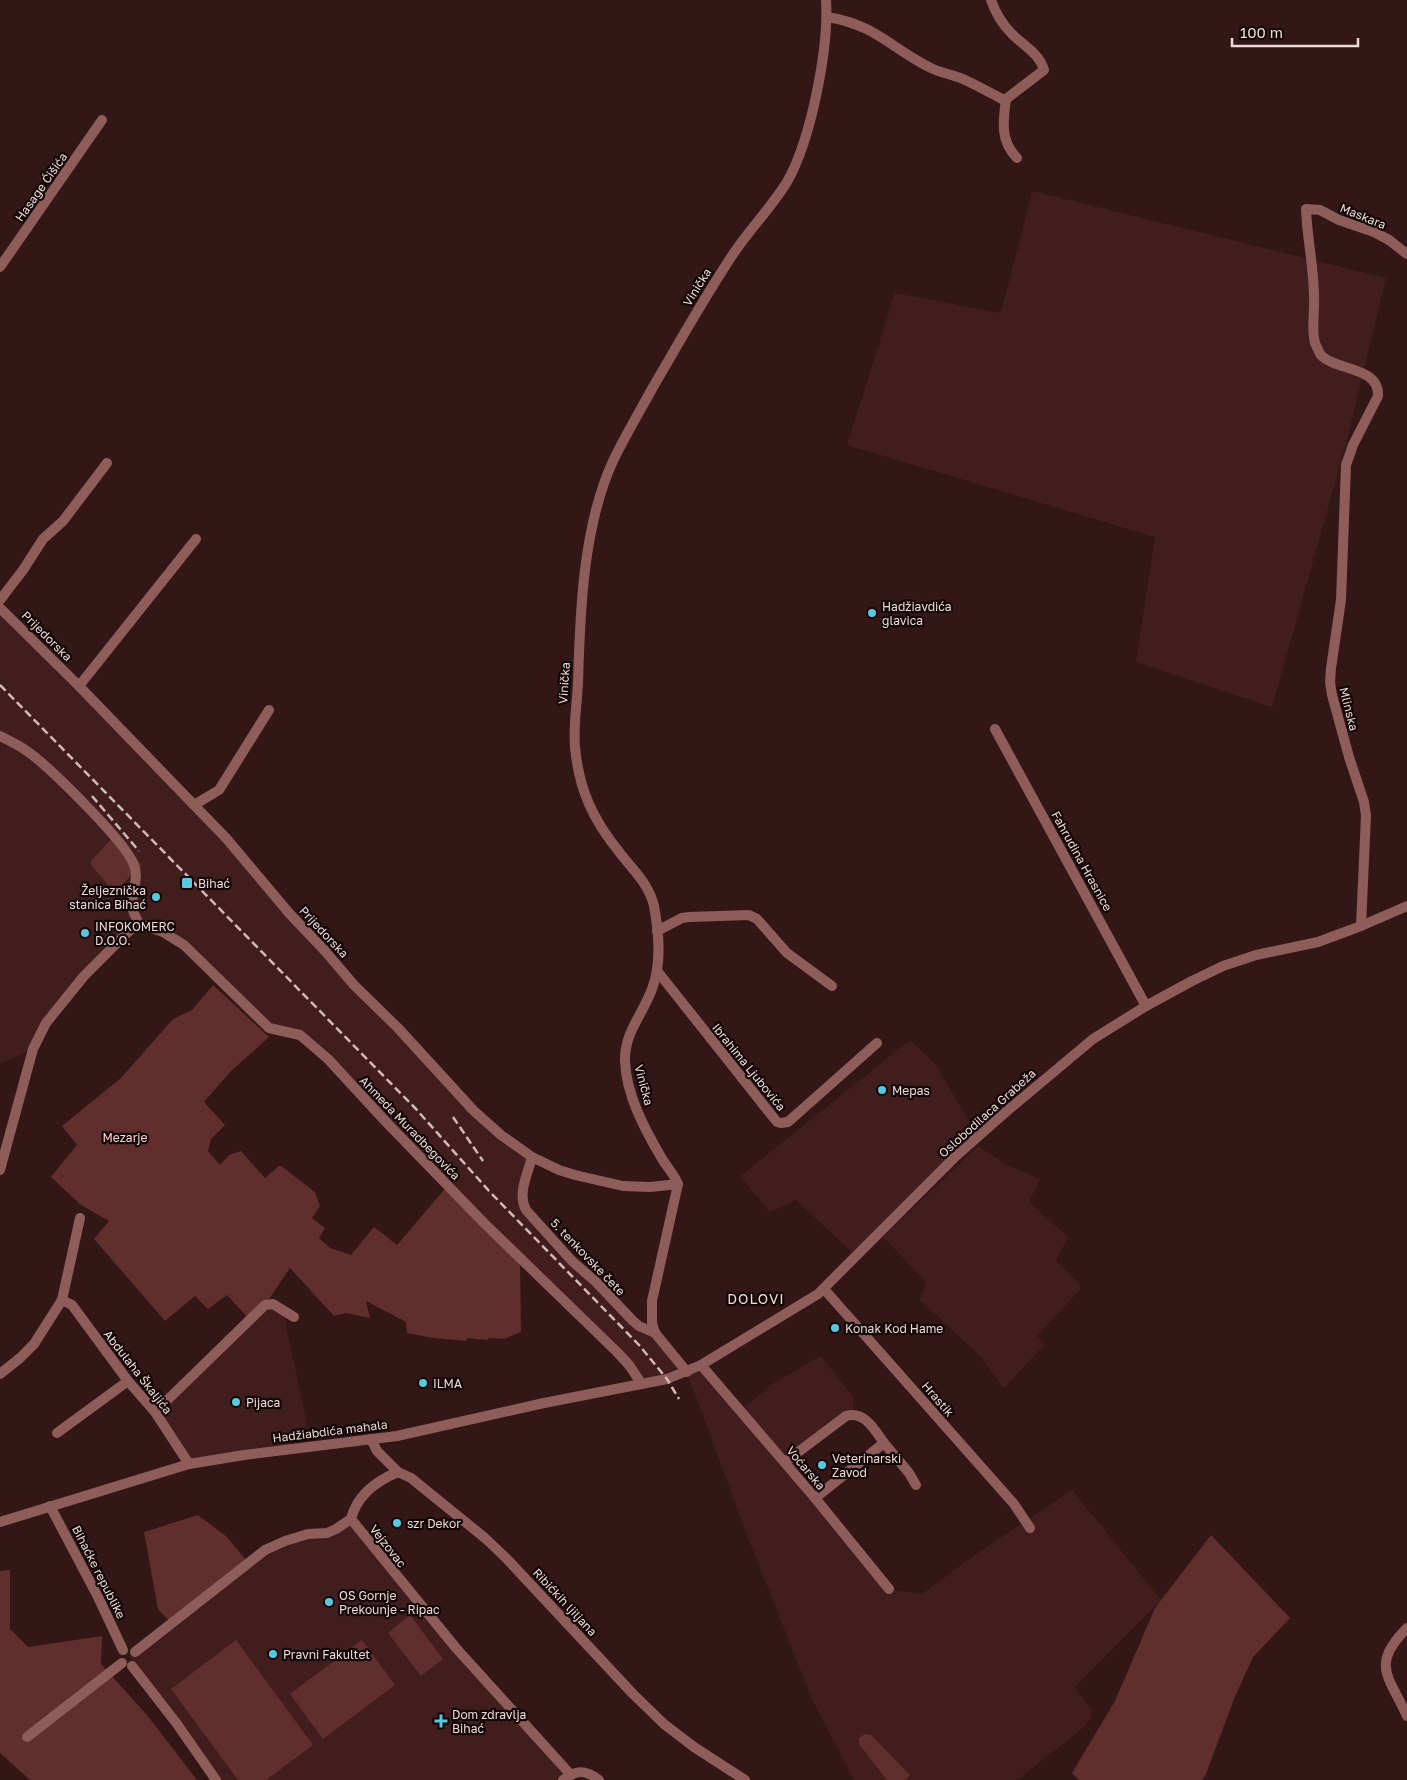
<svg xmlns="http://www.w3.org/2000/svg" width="1407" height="1780" viewBox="0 0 1407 1780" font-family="'Golos Text',sans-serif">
<rect width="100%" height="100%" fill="#331716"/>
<!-- built -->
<g fill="#411e1d">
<path d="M1032 191 1386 278 1346 444 1272 707 1136 662 1155 537 847 445 895 293 1001 313Z"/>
<path d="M0 608 79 686 444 1079 532 1157 523 1205 687 1372 701 1365 742 1410 772 1384 821 1356 853 1397V1414L785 1463 889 1589 922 1594 972 1557 1072 1490 1161 1600 1075 1687 1091 1709V1718L1084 1727 1017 1780H854L812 1699 747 1535 687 1372 641 1383 629 1365 300 1035 275 1030 184 945 139 924 84 976 33 1049 0 1064Z"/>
<path d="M910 1040 936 1065 978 1137 857 1257 796 1200 770 1212 740 1176Z"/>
<path d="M978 1146 1005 1164 1040 1179 1029 1202 1068 1237 1056 1261 1080 1284V1290L1037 1336 1045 1344 1004 1388 978 1354 920 1300 926 1282 883 1237Z"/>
<path d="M265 1305 285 1311 286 1326 308 1428 290 1431 291 1449 189 1464 155 1412Z"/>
<path d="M351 1519 571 1775 563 1780H216L129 1657 265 1550Z"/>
</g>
<!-- green -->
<g fill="#5f2e2d">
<path d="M114 836 142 865 114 892 91 865V861Z"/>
<path d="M213 985 269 1037 231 1071 204 1102 225 1125 211 1139 208 1151 220 1165 229 1155 241 1151 265 1178 280 1165 315 1192 320 1206 312 1218 325 1228 319 1238 330 1248 351 1255 374 1227 397 1245 448 1185 520 1259 521 1332 504 1339 488 1338V1340L467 1338 466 1341 433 1338 407 1333 406 1322 366 1301 370 1318 346 1313 334 1316 290 1268 265 1305 250 1320 227 1295 208 1309 195 1296 165 1321 94 1239 109 1221 81 1205 51 1177 77 1145 62 1126 121 1078 173 1019 192 1010Z"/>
<path d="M198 1515 227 1537 250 1565 171 1623 158 1609 144 1532Z"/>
<path d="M1211 1535 1290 1618 1253 1657 1234 1699 1206 1774 1202 1780H1079L1072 1773 1115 1701 1155 1608Z"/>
<path d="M10 1570V1629L28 1647 102 1636 101 1664 147 1715 197 1780H30L0 1753V1571Z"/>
<path d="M410 1615 443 1659 421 1676 388 1633Z"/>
<path d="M236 1640 313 1745 266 1780H238L171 1689Z"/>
<path d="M362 1640 395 1685 323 1739 290 1694Z"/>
<path d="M865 1734 871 1735 910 1775 905 1780H887L859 1744V1738Z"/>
</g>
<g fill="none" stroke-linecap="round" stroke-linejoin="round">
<!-- minor -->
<g stroke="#8e5c59" stroke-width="10">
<path d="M827 17C873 24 889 46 927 66 939 73 951 74 963 79 976 85 989 92 1002 99H1006L1044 70C1039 53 1024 46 1012 34 1003 25 995 12 991 0"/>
<path d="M1006 99C1003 121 1000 141 1017 158"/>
<path d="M0 267 102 120"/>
<path d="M0 600 23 570 43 539 63 521 107 463"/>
<path d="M0 608 79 686 194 805 226 838 289 913 325 951 354 985 398 1028 474 1111 501 1135 532 1157 559 1170 575 1175 623 1186 650 1187 678 1184"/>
<path d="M79 686 196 539"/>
<path d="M995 729 1146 1006"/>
<path d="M0 736C8 740 16 744 24 749 46 763 126 842 134 865 140 880 129 895 133 910 134 915 137 919 139 924"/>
<path d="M194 805 219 790 269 710"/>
<path d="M139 924 163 932 184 945 269 1028 300 1035 328 1059 387 1123 485 1224 617 1352 629 1365 641 1383"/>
<path d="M1361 926 1366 815 1364 802 1349 757 1332 695 1330 682 1331 668 1341 600 1346 465 1353 445 1378 396C1380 366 1334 371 1320 354 1319 351 1316 346 1315 343 1311 329 1315 312 1314 297 1314 268 1307 238 1306 209L1320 210 1339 220 1374 232 1389 240 1407 254"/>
<path d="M657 931 682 918 689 917 749 915 757 919 787 953 832 986"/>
<path d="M658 972 777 1122 781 1123 788 1122 877 1043"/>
<path d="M532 1157C528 1174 517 1193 526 1210L572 1261 596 1282 633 1321 639 1326 655 1333"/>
<path d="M0 1170 33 1049 46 1023 84 976 129 931 139 924"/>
<path d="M824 1289 1014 1504 1030 1528"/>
<path d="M62 1300 72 1305 128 1381 155 1412 189 1464"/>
<path d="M701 1365 815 1498 889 1589"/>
<path d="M687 1372 655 1333 652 1323V1301L678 1184C674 1174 666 1166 661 1157 644 1128 626 1094 625 1061 624 1033 643 1014 652 989 662 963 659 933 654 906 649 884 633 870 620 853 593 820 579 790 575 747 573 726 577 705 578 683 580 612 583 526 613 461 625 436 640 411 653 387 677 346 700 305 726 265 744 235 769 211 787 182 811 140 829 48 826 0"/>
<path d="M0 1374 20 1358 34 1344 62 1300 80 1218"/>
<path d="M155 1412 265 1305 273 1304 294 1317"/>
<path d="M57 1433 128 1381"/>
<path d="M371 1439 377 1451 398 1472 411 1478 485 1538 507 1559 633 1694 664 1724 694 1747 745 1780"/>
<path d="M884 1443 909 1473 916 1485"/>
<path d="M785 1462 846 1416C864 1410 875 1430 884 1443L815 1498"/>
<path d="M50 1506 98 1597 123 1650"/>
<path d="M351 1519 456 1648 571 1775 563 1780"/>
<path d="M351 1519C357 1495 376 1481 398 1472"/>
<path d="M0 1522 189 1464 244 1455 397 1436 544 1403 667 1379 701 1365 818 1294 956 1156 1007 1111 1093 1039 1146 1006 1192 981 1223 966 1256 955 1318 942 1361 926 1407 906"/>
<path d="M1407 1628C1370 1665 1389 1676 1407 1716"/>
<path d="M135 1652 265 1550 285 1541 308 1534 327 1533 336 1529 351 1519"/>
<path d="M132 1666 177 1724 216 1780"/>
<path d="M27 1737 122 1663"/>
<path d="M571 1775C581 1769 590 1773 599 1780"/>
</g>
<!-- rail -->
<g stroke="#cfbab8" stroke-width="2.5" stroke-dasharray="8 4" stroke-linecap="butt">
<path d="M0 685 416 1109 489 1191 639 1345 667 1379 679 1399"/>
<path d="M92 796 139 851"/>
<path d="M453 1117 483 1161"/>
</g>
</g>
<!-- markers -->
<g fill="#56c9e1" stroke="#120606" stroke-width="2">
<circle cx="872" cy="613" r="5"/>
<rect x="181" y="877" width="12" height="12" rx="2.5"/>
<circle cx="156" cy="897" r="5"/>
<circle cx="85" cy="933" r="5"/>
<circle cx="882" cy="1090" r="5"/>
<circle cx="835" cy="1328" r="5"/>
<circle cx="423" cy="1383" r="5"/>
<circle cx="236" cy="1402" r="5"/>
<circle cx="822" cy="1465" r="5"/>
<circle cx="397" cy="1523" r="5"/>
<circle cx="329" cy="1602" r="5"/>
<circle cx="273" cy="1654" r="5"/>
<path d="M438.5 1713.5h5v5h5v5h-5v5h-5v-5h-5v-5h5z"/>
</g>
<g text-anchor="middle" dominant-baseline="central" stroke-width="4.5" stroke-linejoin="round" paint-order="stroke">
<!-- street labels -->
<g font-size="12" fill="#eedad8" stroke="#120606">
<text transform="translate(41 187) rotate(-55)">Hasage Ćišića</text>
<text transform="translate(1363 216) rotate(22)">Maskara</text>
<text transform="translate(697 287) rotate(-58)">Vinička</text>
<text transform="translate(47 636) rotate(45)">Prijedorska</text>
<text transform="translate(564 683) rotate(-86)">Vinička</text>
<text transform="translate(1349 709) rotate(76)">Mlinska</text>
<text transform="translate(1082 861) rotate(61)">Fahrudina Hrasnice</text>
<text transform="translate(324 932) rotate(47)">Prijedorska</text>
<text transform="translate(749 1067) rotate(51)">Ibrahima Ljubovića</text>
<text transform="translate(644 1085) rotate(75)">Vinička</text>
<text transform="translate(987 1113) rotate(-42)">Oslobodilaca Grabeža</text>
<text transform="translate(410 1128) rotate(46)">Ahmeda Muradbegovića</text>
<text transform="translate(588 1257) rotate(46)">5. tenkovske čete</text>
<text transform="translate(138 1372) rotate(52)">Abdulaha Škaljića</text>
<text transform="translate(938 1399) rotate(49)">Hrastik</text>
<text transform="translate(330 1431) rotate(-7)">Hadžiabdića mahala</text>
<text transform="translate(806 1468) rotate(50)">Voćarska</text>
<text transform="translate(388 1546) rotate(52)">Vejzovac</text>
<text transform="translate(99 1572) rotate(63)">Bihaćke republike</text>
<text transform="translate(565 1602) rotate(47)">Ribićkih ljiljana</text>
</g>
<!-- poi labels -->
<g font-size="12" fill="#eedad8" stroke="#120606" text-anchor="start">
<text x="882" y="606">Hadžiavdića<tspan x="882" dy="14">glavica</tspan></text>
<text x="198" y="883">Bihać</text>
<text x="146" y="890" text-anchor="end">Željeznička<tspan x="146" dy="14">stanica Bihać</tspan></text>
<text x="95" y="926">INFOKOMERC<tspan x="95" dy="14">D.O.O.</tspan></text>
<text x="892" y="1090">Mepas</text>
<text x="845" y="1328">Konak Kod Hame</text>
<text x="433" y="1383">ILMA</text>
<text x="246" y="1402">Pijaca</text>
<text x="832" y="1458">Veterinarski<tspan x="832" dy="14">Zavod</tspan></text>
<text x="407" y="1523">szr Dekor</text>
<text x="339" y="1595">OS Gornje<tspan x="339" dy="14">Prekounje - Ripac</tspan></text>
<text x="283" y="1654">Pravni Fakultet</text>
<text x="452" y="1714">Dom zdravlja<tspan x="452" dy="14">Bihać</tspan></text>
</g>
<!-- park labels -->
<g font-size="12" fill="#fdd3d0" stroke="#120606">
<text x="125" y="1137">Mezarje</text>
</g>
<!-- neighbourhood labels -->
<g font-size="14" letter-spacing="1" fill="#eedad8" stroke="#120606">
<text x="756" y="1298">DOLOVI</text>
</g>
</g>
<!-- scale -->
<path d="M1232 38v8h126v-8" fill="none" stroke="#eedad8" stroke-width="2.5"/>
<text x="1240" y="38" font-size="15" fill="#eedad8" stroke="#120606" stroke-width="4" paint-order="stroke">100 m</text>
</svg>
